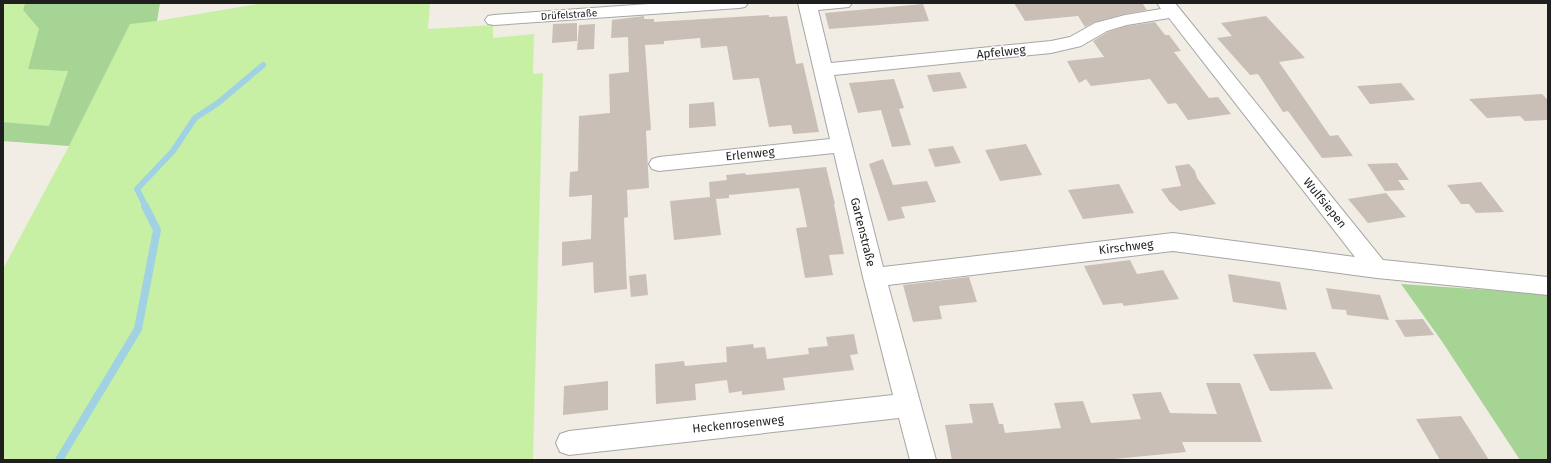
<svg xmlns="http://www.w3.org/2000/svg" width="1551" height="463" viewBox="0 0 1551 463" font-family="'Fira Sans',sans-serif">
<rect width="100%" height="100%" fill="#f1ede4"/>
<!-- grass -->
<g fill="#c7f0a5">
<path d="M3 3H25L23 10 39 29 68 70 49 127 3 122Z"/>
<path d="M264 3H430L428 29 493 25V38L534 34 533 74 543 73 533 460H3V269L69 146 130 23 157 21Z"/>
</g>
<!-- forest -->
<g fill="#a5d495">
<path d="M25 3H160L157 21 130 24 69 146 3 141V122L49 126 68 71 28 69 39 29 23 10Z"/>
<path d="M1401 284 1548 294V460H1520L1441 340Z"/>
</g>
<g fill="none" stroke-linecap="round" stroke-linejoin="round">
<!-- stream-far1 -->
<path stroke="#a0d2e3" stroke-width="6" d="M146 207 137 189 173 151 195 118 218 103 263 65"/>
<!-- stream -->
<path stroke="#a0d2e3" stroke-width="8" d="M59 460 138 329 157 230 145 206"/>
</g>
<!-- building -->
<g fill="#c9bfb7">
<path d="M1014 3H1142L1147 10 1125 14 1095 22 1085 27 1078 16 1025 21Z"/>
<path d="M923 4 929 21 829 29 825 13Z"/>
<path d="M769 15V17L787 16 796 64 803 63 819 132 793 134 791 125 769 127 759 78 733 80 727 46 701 48 700 38 664 41V44L645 45 651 130 646 131 649 188 627 190 628 217 624 218 627 289 594 293 593 262 562 266V242L591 239 592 195 569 197 570 172 578 171 579 116 610 113 609 74 629 72 628 37 611 38 612 20 644 16V19H654V22Z"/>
<path d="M1266 16 1305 58 1279 62 1330 136 1338 135 1353 156 1322 158 1288 111 1283 112 1258 74 1250 75 1217 38 1232 36 1221 23Z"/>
<path d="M1155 22 1165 35H1169L1181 51 1174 52 1209 98 1218 97 1231 114 1188 120 1176 103 1168 104 1150 79 1091 86 1086 79 1079 83 1067 61 1104 57 1093 41 1108 32 1127 26Z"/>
<path d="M577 23V41L552 43 553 24Z"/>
<path d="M595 24 594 49 577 50 579 25Z"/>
<path d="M960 72 967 88 933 92 927 75Z"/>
<path d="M894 79 904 108 899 109 911 145 892 147 881 110 858 113 849 83Z"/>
<path d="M1401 83 1415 100 1370 104 1357 86Z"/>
<path d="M1542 94 1548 100V120L1525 121 1520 116 1487 118 1469 99Z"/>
<path d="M714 102 716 126 689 128V104Z"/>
<path d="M1026 144 1042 175 1000 181 985 150Z"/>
<path d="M953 146 961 163 935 167 928 149Z"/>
<path d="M883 159 893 185 927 181 936 202 901 207 905 218 888 221 869 164Z"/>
<path d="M1397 163 1409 180H1398L1405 190 1385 191 1367 164Z"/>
<path d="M1189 164 1195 171 1197 178 1216 204 1180 211 1170 202 1161 189 1181 186 1175 166Z"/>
<path d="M826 167 835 204H834L844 254 829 255 833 275 805 278 796 228 807 227 799 188 729 195V198L716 199 721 235 674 240 670 201 710 197 709 182 727 180 726 175 745 173 746 175Z"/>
<path d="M1481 182 1504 212 1476 213 1469 204H1461L1447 185Z"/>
<path d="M1119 184 1134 213 1083 219 1068 190Z"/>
<path d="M1386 193 1406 217 1368 223 1348 199Z"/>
<path d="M1130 260 1137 274 1163 270 1179 299 1124 306 1122 303 1103 305 1084 266Z"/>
<path d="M646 274 648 295 631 297 629 276Z"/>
<path d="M1228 274 1280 282 1287 310 1233 302Z"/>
<path d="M969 277 977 302 939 306 942 319 913 322 903 285Z"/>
<path d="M1326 288 1380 295 1389 320 1347 315 1346 310 1332 309Z"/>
<path d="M1423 319 1434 335 1405 337 1395 320Z"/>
<path d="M854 334 858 354 850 355 854 370 783 378 785 390 742 395V391L729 393 727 380 695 384 696 400 656 404 655 364 684 361 685 366 727 362 726 347 753 344 754 348 765 347 767 359 809 354 808 348 828 346 826 337Z"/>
<path d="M1315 352 1333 389 1270 391 1253 354Z"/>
<path d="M608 381V410L563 415 564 386Z"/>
<path d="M1206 383H1240L1262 442H1182L1186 452 1104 460H952L945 425 973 423 969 404 993 403 999 424H1003L1005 433 1061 428 1054 403 1083 401 1091 423 1141 419 1132 394 1161 392 1170 413 1217 414Z"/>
<path d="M1461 416 1489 460H1440L1416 419Z"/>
</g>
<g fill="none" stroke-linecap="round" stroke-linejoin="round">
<!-- minor casing -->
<g stroke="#a6a6a6" stroke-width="2">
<g id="minor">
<path d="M662 3H748L745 7 739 8 494 25 488 24 485 20 488 16 494 15Z"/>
<path d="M798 3H852L849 7 818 10 831 63 1051 41 1070 37 1095 23 1125 15 1161 9 1157 3H1175L1383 260 1548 277V295L1377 278 1173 251 888 285 936 460H910L899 418 569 455 560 452 556 443 560 434 569 431 893 395 863 277 834 153 659 171 652 169 649 164 652 159 659 157 830 139ZM1169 18 1355 257 1173 233 883 267 834 75 1051 53 1081 46 1107 31 1127 25Z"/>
</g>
</g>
<!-- minor -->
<use href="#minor" fill="#fff" fill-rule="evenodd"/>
</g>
<g text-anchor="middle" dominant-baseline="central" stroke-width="3" stroke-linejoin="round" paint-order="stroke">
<!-- far-street labels -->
<g font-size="10" fill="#1f1f1f" stroke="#fff">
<text transform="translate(569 15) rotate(-4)">Drüfelstraße</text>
</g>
<!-- street labels -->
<g font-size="12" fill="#1f1f1f" stroke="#fff">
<text transform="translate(1001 52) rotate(-6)">Apfelweg</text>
<text transform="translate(750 154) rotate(-6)">Erlenweg</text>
<text transform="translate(1325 203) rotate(51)">Wulfsiepen</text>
<text transform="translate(863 232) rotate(76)">Gartenstraße</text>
<text transform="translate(1126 247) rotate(-7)">Kirschweg</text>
<text transform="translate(738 424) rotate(-6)">Heckenrosenweg</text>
</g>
</g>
<!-- border -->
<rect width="1551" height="463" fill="none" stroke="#1f1f1f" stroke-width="8"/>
</svg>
